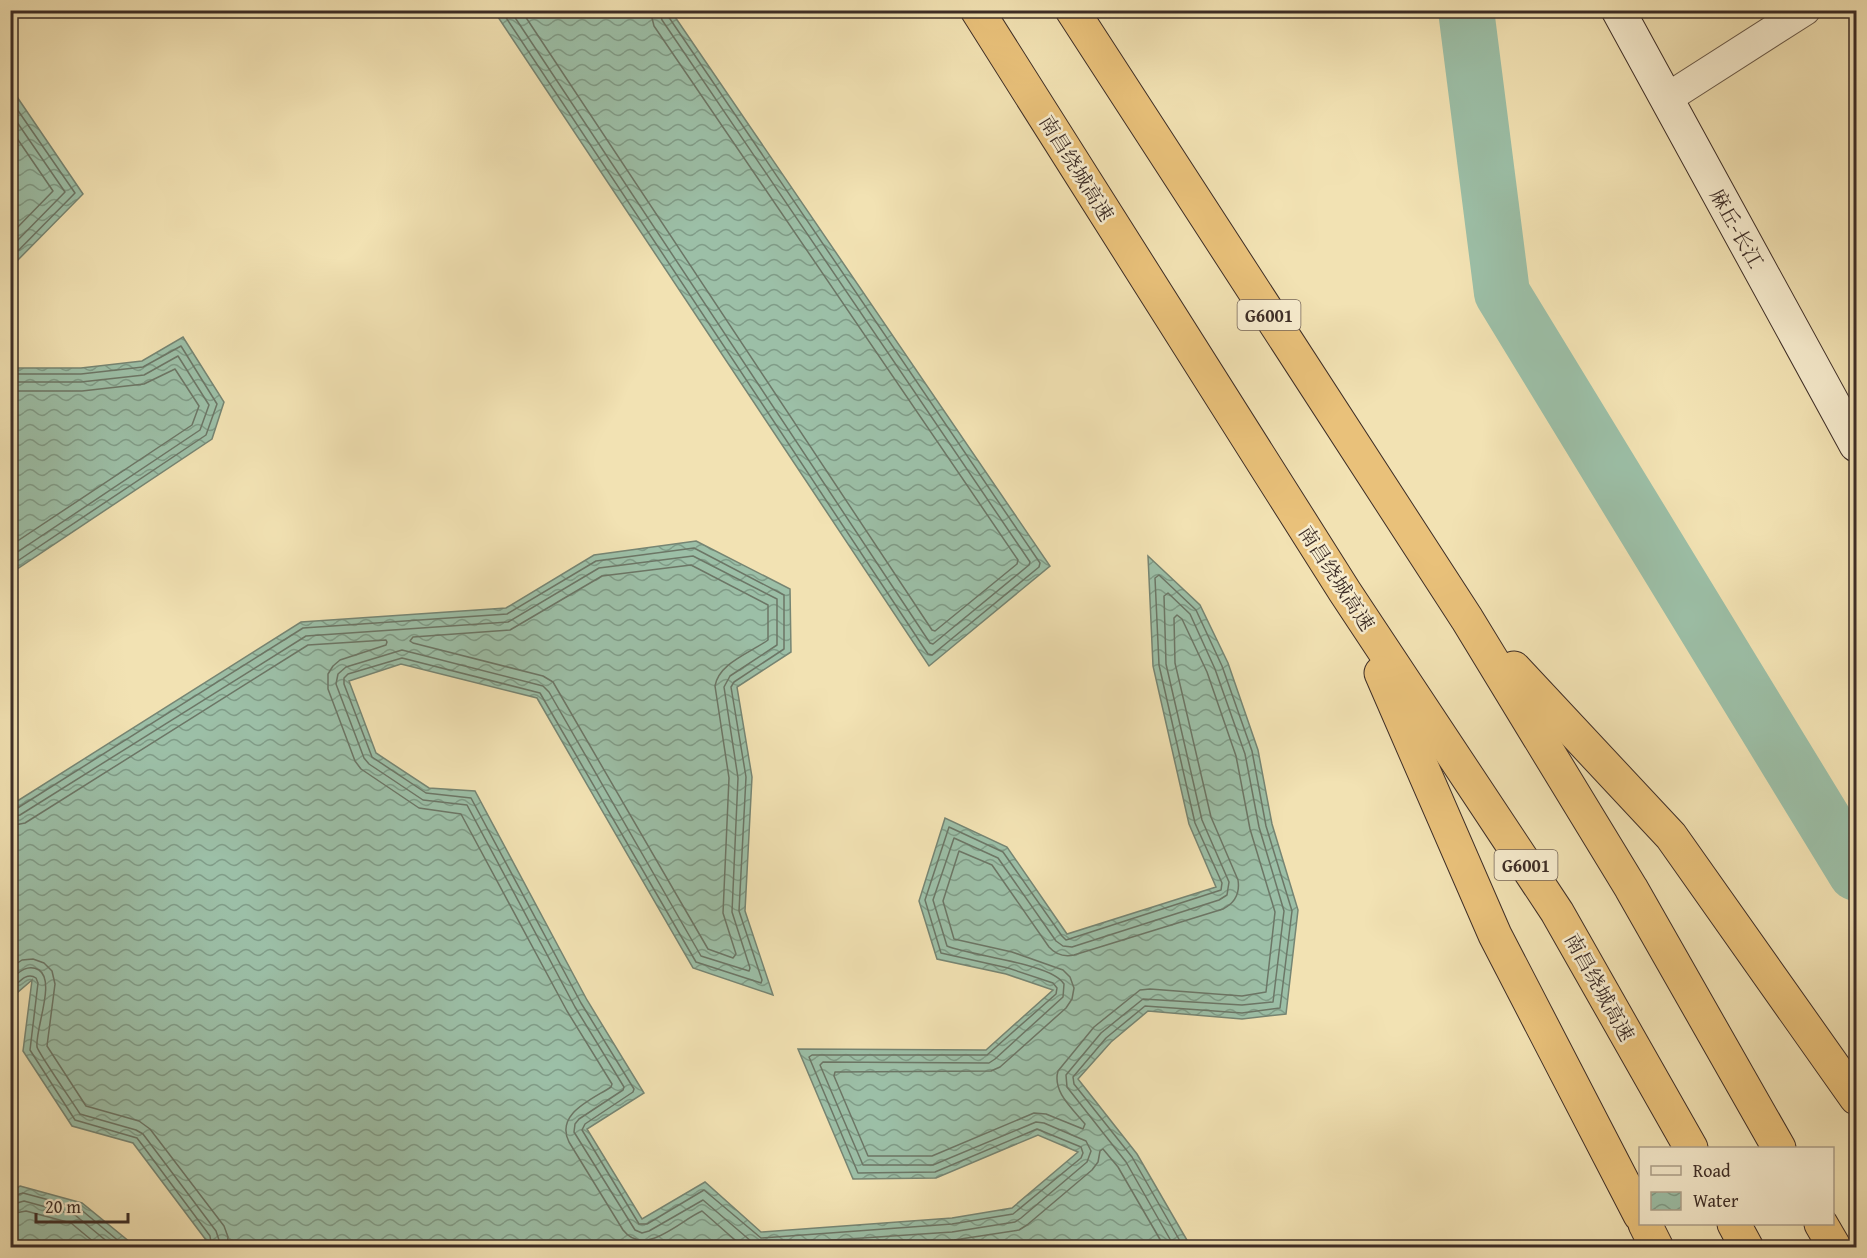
<svg xmlns="http://www.w3.org/2000/svg" width="1867" height="1258" viewBox="0 0 1867 1258" font-family="'Gentium Book Plus','Noto Serif SC',serif">
<defs>
<pattern id="water-waves" width="16" height="10" patternUnits="userSpaceOnUse" patternTransform="scale(1.5)"><rect width="16" height="10" fill="#9cbfa7"/><path d="M0 5q4-4 8 0t8 0" fill="none" stroke="#809c88"/></pattern>
</defs>
<rect width="100%" height="100%" fill="#f2e2b3"/>
<filter id="stains"><feTurbulence type="fractalNoise" baseFrequency=".00333" numOctaves="4"/><feColorMatrix values="0 0 0 0 .2 0 0 0 0 .09 0 0 0 0 .02 0 0 0 .5 -.17"/></filter>
<radialGradient id="worn" r=".72"><stop offset=".6" stop-color="#630" stop-opacity="0"/><stop offset="1" stop-color="#630" stop-opacity=".3"/></radialGradient>
<!-- water -->
<g fill="url(#water-waves)" stroke="#768573" stroke-width="1.5">
<path d="M494 11H671L1050 566 929 666Z"/>
<path d="M11 88 83 194 11 267H10Z"/>
<path d="M183 337 224 402 212 439 11 573V368H81L142 361Z"/>
<path d="M696 541 790 589 791 652 737 687 752 777 745 911 773 995 693 968 537 698 401 664 349 681 376 753 429 788 475 791 587 1000 644 1093 587 1129 642 1219 705 1182 761 1232 952 1218 1012 1208 1078 1152 1038 1135 936 1178 853 1179 798 1049 986 1050 1053 990 1006 974 937 959 919 901 945 818 1007 847 1067 934 1216 887 1189 824 1153 666 1148 556 1200 605 1228 663 1258 750 1272 824 1298 910 1286 1014 1242 1019 1148 1011 1111 1042 1078 1079 1137 1154 1191 1247H189L206 1240 133 1143 72 1126 23 1051 32 980 11 998V805L301 622 506 608 594 555Z"/>
<path d="M20 1186 82 1203 136 1247H11V1193Z"/>
</g>
<g fill="none" stroke-linecap="round" stroke-linejoin="round">
<!-- shore -->
<g stroke="#6c7666" stroke-width="1.5">
<path d="M501 10 928 654 932 655 1039 567 1040 563 668 16 667 10"/>
<path d="M510 10 930 643 933 644 1029 565 1030 562 662 20 659 10"/>
<path d="M521 10 932 630 935 631 1017 564 1018 560 654 26 650 10"/>
<path d="M10 99 75 193 10 259"/>
<path d="M10 112 65 192 10 248"/>
<path d="M10 128 53 191 10 235"/>
<path d="M10 374H81L143 367 181 346 217 404 206 435 10 566"/>
<path d="M10 382H81L144 375 178 356 209 405 200 430 10 557"/>
<path d="M10 391H82L144 384 175 369 199 406 192 425 10 546"/>
<path d="M691 565 768 605V640C750 653 719 663 715 686L729 778 723 913 736 954 733 958 708 949 553 682 543 676 413 643 410 641 413 637 510 630 602 576Z"/>
<path d="M1177 615 1182 619 1207 672 1236 756 1250 829 1275 912 1266 992 1242 996 1150 989 1140 990 1094 1027 1058 1071C1052 1092 1073 1109 1085 1124L1083 1129 1046 1114 1034 1113 932 1156H868L834 1076 835 1072 991 1071 1000 1067 1066 1008 1072 999 1074 988 1070 977 1063 970 1012 952 954 939 943 901 959 851 992 865 1049 947C1056 955 1064 957 1074 955L1223 909C1235 903 1240 893 1238 880L1211 817 1175 663 1174 618Z"/>
<path d="M10 810 16 809 303 628 507 614 596 561 694 548 784 595V649L734 682 731 687 746 777 739 911 762 980 761 983 696 962 540 693 402 658 348 674 344 678V684L372 757 426 793 471 798 581 1003 634 1089 633 1092 585 1124 582 1130 639 1224H647L704 1190 761 1238 952 1224 1013 1214 1081 1158 1083 1153 1081 1147 1037 1129 935 1172 858 1173 809 1057 812 1055H987L1056 994 1057 988 1053 983 1008 968 941 953 925 900 949 827 1003 852 1062 936 1066 940 1221 890 1222 883 1195 823 1159 665 1155 578 1159 575 1196 610 1222 666 1252 751 1266 826 1292 911 1280 1008 1242 1013 1145 1006 1106 1038 1073 1077 1074 1084 1132 1157 1184 1248"/>
<path d="M10 817 20 815 306 636 508 622 599 568 693 556 777 599V645L730 676 724 687 738 778 732 912 750 968 749 971 701 956 549 692 543 686 402 650 346 667 338 674 336 684 364 758 369 764 423 800 467 805 575 1007 624 1087 623 1090 579 1119 575 1124 574 1132 635 1230 642 1233 649 1231 703 1200 752 1242 760 1245 952 1232 1015 1222 1021 1218 1087 1162 1091 1151 1086 1141 1044 1123 1036 1122 933 1165H863L820 1065 823 1062 989 1063 995 1059 1063 997 1064 984C1051 963 971 956 947 946L933 900 954 838 998 858 1056 941 1063 946 1072 947 1219 900 1227 895 1229 882 1202 820 1166 664 1164 596 1168 593 1190 614 1215 669 1245 754 1259 827 1284 911 1273 1002 1242 1005 1143 999 1101 1033 1066 1075 1067 1087 1126 1162 1175 1248"/>
<path d="M10 826 25 823 308 645 386 640 387 642 386 645 340 660 333 666 328 674V689L355 761 361 769 419 808 461 814 567 1011 612 1084 611 1087C591 1100 555 1114 569 1142L623 1230C645 1258 679 1221 702 1211L744 1248"/>
<path d="M10 968 22 960 33 959 44 963 52 971 55 984 47 1046 86 1106 139 1121 150 1129 224 1226 228 1237 227 1248"/>
<path d="M10 980C18 973 27 963 39 970 56 981 35 1029 37 1047 39 1054 74 1104 80 1114L136 1130 143 1134 216 1231 219 1240 217 1248"/>
<path d="M10 990C18 984 26 971 36 978L38 983 30 1050 75 1120 137 1138 210 1236 211 1243 205 1248"/>
<path d="M10 1197 23 1193 79 1208 127 1248"/>
<path d="M10 1205 24 1201 75 1215 115 1248"/>
<path d="M10 1214 26 1211 71 1223 101 1248"/>
<path d="M858 1248 954 1240 1019 1230 1027 1225 1092 1170 1098 1162 1100 1151 1103 1149 1118 1167 1165 1248"/>
</g>
<!-- river -->
<path stroke="#9cbfa7" stroke-width="56" d="M1466 10 1502 293 1856 873"/>
<!-- street casing -->
<g stroke="#6a5a49" stroke-width="32">
<path id="street" d="M1666 99 1805 10"/>
</g>
<!-- secondary casing -->
<g stroke="#3d2d26" stroke-width="35">
<path id="secondary" d="M1618 10 1856 445"/>
</g>
<!-- highway casing -->
<g stroke="#3d2d26" stroke-width="35">
<g id="highway">
<path d="M977 10 1345 592 1557 912 1691 1148"/>
<path d="M1072 10 1467 619 1631 888 1779 1148"/>
<path d="M1514 668 1671 836 1856 1098"/>
<path d="M1381 673 1495 935 1640 1215"/>
<path d="M1645 1224 1657 1248"/>
<path d="M1734 1224 1747 1248"/>
<path d="M1821 1224 1835 1248"/>
</g>
</g>
<!-- street -->
<use href="#street" stroke="#f7ecce" stroke-width="30"/>
<!-- secondary -->
<use href="#secondary" stroke="#f7ecce" stroke-width="33"/>
<!-- highway -->
<use href="#highway" stroke="#e9c17a" stroke-width="33"/>
</g>
<g text-anchor="middle" dominant-baseline="central" stroke-width="5" stroke-linejoin="round" paint-order="stroke">
<!-- shield labels -->
<g fill="#f7ecce" stroke="#756658" stroke-width="1.5">
<rect x="1237.5" y="300" width="63" height="30" rx="4.5"/>
<rect x="1494.5" y="850" width="63" height="30" rx="4.5"/>
</g>
<g font-size="18" font-weight="bold" fill="#3d2d26">
<text x="1269" y="315">G6001</text>
<text x="1526" y="865">G6001</text>
</g>
<!-- street labels -->
<g font-size="20" fill="#3d2d26" stroke="#f7ecce">
<text transform="translate(1077 168) rotate(58)">南昌绕城高速</text>
<text transform="translate(1737 228) rotate(61)">麻丘-长江</text>
<text transform="translate(1337 578) rotate(57)">南昌绕城高速</text>
<text transform="translate(1600 987) rotate(61)">南昌绕城高速</text>
</g>
</g>
<!-- margin -->
<rect width="1867" height="1258" fill="none" stroke="#f2e2b3" stroke-width="36"/>
<rect x="12" y="12" width="1843" height="1234" fill="none" stroke="#3d2d26" stroke-width="3"/>
<rect x="18" y="18" width="1831" height="1222" fill="none" stroke="#3d2d26" stroke-width="1.5"/>
<!-- legend -->
<rect x="1639" y="1147" width="195" height="78" fill="#f7ecce" stroke="#ada08b" stroke-width="1.5"/>
<rect x="1651" y="1166" width="30" height="9" fill="#f7ecce" stroke="#ada08b" stroke-width="1.5"/>
<text x="1693" y="1177" font-size="18" fill="#3d2d26">Road</text>
<rect x="1651" y="1192" width="30" height="18" fill="url(#water-waves)" stroke="#ada08b" stroke-width="1.5"/>
<text x="1693" y="1207" font-size="18" fill="#3d2d26">Water</text>
<!-- scale -->
<path d="M36 1213v9h92v-9" fill="none" stroke="#3d2d26" stroke-width="3"/>
<text x="45" y="1213" font-size="18" fill="#3d2d26" stroke="#f7ecce" stroke-width="4.5" paint-order="stroke">20 m</text>
<rect width="100%" height="100%" filter="url(#stains)"/>
<rect width="100%" height="100%" fill="url(#worn)"/>
</svg>
